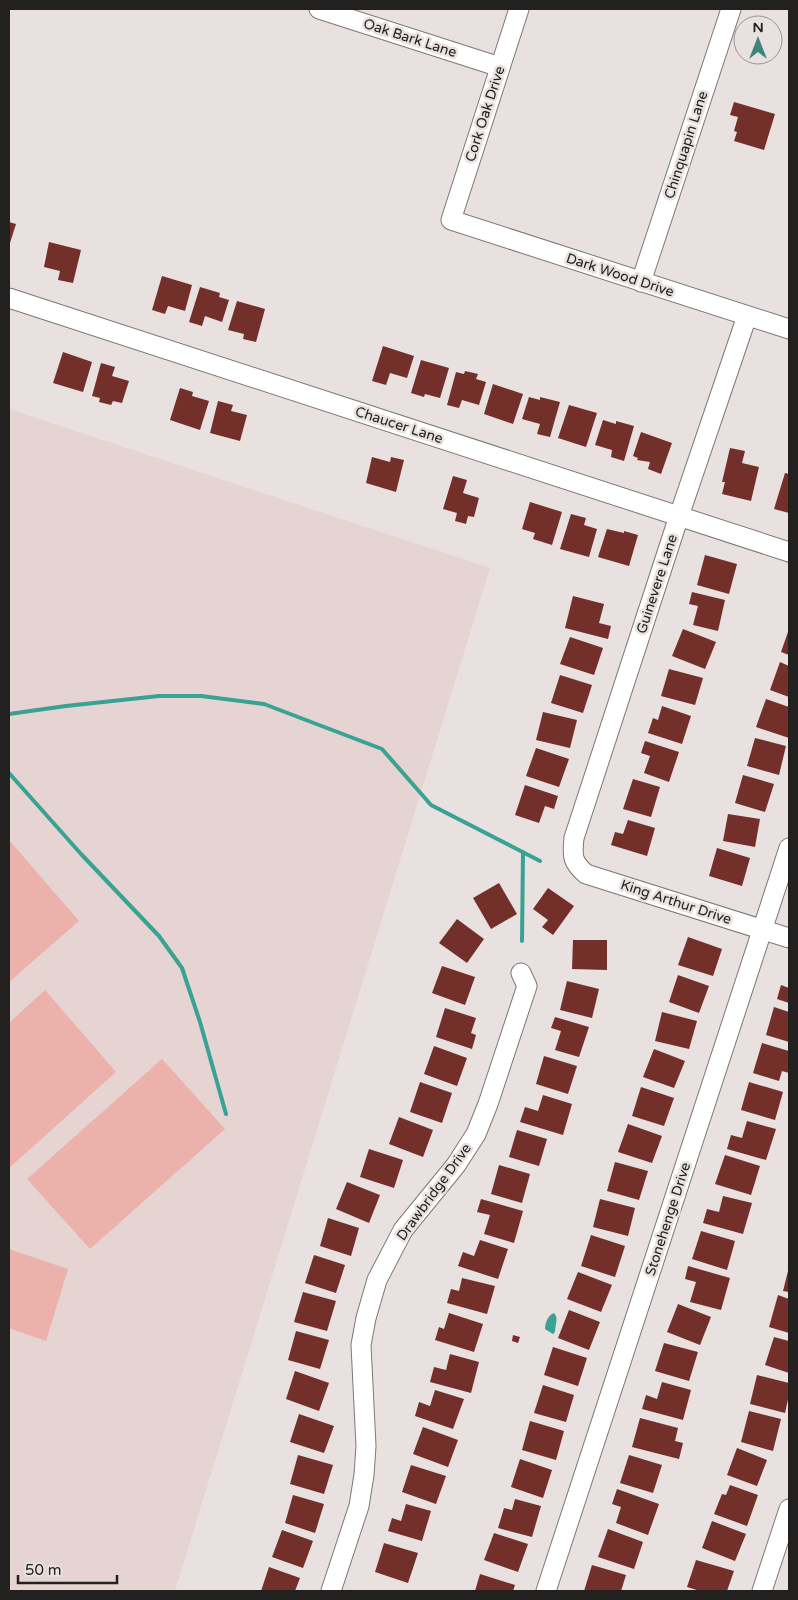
<svg xmlns="http://www.w3.org/2000/svg" width="798" height="1600" viewBox="0 0 798 1600" font-family="'Varela Round',sans-serif">
<rect width="100%" height="100%" fill="#e9e1e0"/>
<!-- built -->
<path fill="#e5d4d2" d="M9 409 490 568 175 1591H9Z"/>
<!-- green -->
<g fill="#ecb1aa">
<path d="M9 840 79 921 9 982Z"/>
<path d="M45 990 116 1072 9 1168V1023Z"/>
<path d="M162 1059 225 1129 90 1249 27 1179Z"/>
<path d="M9 1249 68 1269 46 1341 9 1328Z"/>
</g>
<!-- water -->
<path fill="#38a294" d="M554 1313C559 1318 555 1325 555 1332L553 1334 545 1329C545 1323 548 1315 554 1313Z"/>
<g fill="none" stroke-linecap="round" stroke-linejoin="round">
<!-- stream -->
<g stroke="#38a294" stroke-width="4">
<path d="M9 714 66 706 159 696H201L264 704 382 749 431 805 540 861"/>
<path d="M9 773 81 854 159 936 182 968 200 1022 226 1114"/>
<path d="M522 941 523 852"/>
</g>
</g>
<!-- building -->
<g fill="#732f2a">
<path d="M734 102 775 114 764 150 734 141 737 132 734 131 738 117 730 115Z"/>
<path d="M9 222 16 224 9 246Z"/>
<path d="M49 242 81 250 73 283 58 280 60 271 44 267Z"/>
<path d="M162 276 192 285 185 311 168 306 165 314 152 310Z"/>
<path d="M200 287 220 293 219 297 229 300 222 322 205 316 202 326 189 322Z"/>
<path d="M237 301 265 309 256 342 243 339 244 334 228 330Z"/>
<path d="M383 346 414 356 407 378 390 373 386 385 372 381Z"/>
<path d="M63 352 92 362 83 392 53 383Z"/>
<path d="M421 360 449 368 440 398 425 394 424 397 411 393Z"/>
<path d="M101 363 115 367 112 376 129 381 122 403 113 401 111 405 99 402 100 398 92 396Z"/>
<path d="M465 371 478 374 476 379 486 382 479 405 462 400 459 408 447 405 456 372 464 374Z"/>
<path d="M493 384 523 394 513 424 484 414Z"/>
<path d="M180 388 193 392 192 396 209 401 200 430 170 420Z"/>
<path d="M529 397 540 400V397L560 402 550 437 537 434 540 424 522 419Z"/>
<path d="M218 401 233 405 231 411 247 415 240 441 210 433Z"/>
<path d="M569 405 597 413 586 447 558 438Z"/>
<path d="M603 420 616 424V421L634 426 624 461 611 457 612 450 595 445Z"/>
<path d="M641 432 672 443 661 474 648 469 650 462 637 460 638 458 633 456Z"/>
<path d="M730 448 745 451 742 463 759 467 751 501 722 494 725 482H722Z"/>
<path d="M372 457 390 462 391 457 404 460 396 492 366 483Z"/>
<path d="M785 473 789 474V513L774 509Z"/>
<path d="M453 476 467 480 463 493 479 498 474 517 468 516 466 524 455 521 457 513 443 509Z"/>
<path d="M530 502 562 512 552 545 533 539 535 533 522 529Z"/>
<path d="M571 514 586 518 584 525 597 529 589 557 560 549Z"/>
<path d="M607 529 624 533V531L638 535 629 566 598 557Z"/>
<path d="M705 555 737 564 729 594 697 585Z"/>
<path d="M692 592 725 600 718 631 693 625 698 606 689 604Z"/>
<path d="M573 596 604 604 599 623 611 626 608 639 565 628Z"/>
<path d="M683 629 716 642 705 669 672 656Z"/>
<path d="M789 629V655L781 652Z"/>
<path d="M570 637 603 648 594 675 560 664Z"/>
<path d="M780 662 789 666V697L770 690Z"/>
<path d="M669 669 703 678 695 705 661 696Z"/>
<path d="M560 675 592 685 583 713 551 703Z"/>
<path d="M766 699 789 707V738L756 727Z"/>
<path d="M662 706 691 716 682 744 648 733 653 718 658 720Z"/>
<path d="M543 712 577 720 570 748 536 740Z"/>
<path d="M755 738 786 746 779 775 747 766Z"/>
<path d="M645 741 679 752 669 782 644 773 650 756 641 753Z"/>
<path d="M536 748 569 759 559 787 526 776Z"/>
<path d="M743 775 774 784 765 812 735 803Z"/>
<path d="M633 779 660 787 651 817 623 809Z"/>
<path d="M525 785 558 796 554 809 545 806 539 823 515 815Z"/>
<path d="M728 814 760 819 755 847 723 841Z"/>
<path d="M628 820 655 828 647 856 611 845 615 832 623 834Z"/>
<path d="M717 848 750 858 742 886 709 876Z"/>
<path d="M499 883 517 914 491 929 473 898Z"/>
<path d="M548 888 574 906 553 935 542 927 548 920 533 909Z"/>
<path d="M457 919 484 939 467 963 439 943Z"/>
<path d="M688 937 722 949 713 976 678 965Z"/>
<path d="M573 940H607V970L572 969Z"/>
<path d="M442 966 475 977 465 1005 432 993Z"/>
<path d="M678 975 709 986 699 1013 669 1002Z"/>
<path d="M567 981 599 989 592 1018 560 1010Z"/>
<path d="M781 985 789 988V1003L777 999Z"/>
<path d="M774 1007 789 1012V1042L766 1035Z"/>
<path d="M445 1008 476 1018 471 1033 476 1035 472 1049 436 1037Z"/>
<path d="M662 1012 697 1021 689 1049 655 1041Z"/>
<path d="M555 1017 589 1027 579 1057 555 1050 561 1031 551 1028Z"/>
<path d="M762 1043 789 1051V1073L782 1071 779 1081 753 1073Z"/>
<path d="M434 1046 467 1058 457 1086 424 1074Z"/>
<path d="M654 1049 685 1061 674 1088 643 1077Z"/>
<path d="M544 1056 577 1066 568 1094 536 1084Z"/>
<path d="M420 1082 452 1093 442 1123 410 1112Z"/>
<path d="M749 1082 783 1092 775 1120 741 1110Z"/>
<path d="M641 1087 674 1098 664 1126 632 1116Z"/>
<path d="M543 1095 572 1104 563 1135 520 1122 525 1107 538 1111Z"/>
<path d="M399 1117 433 1130 423 1157 389 1144Z"/>
<path d="M747 1121 776 1129 766 1160 727 1149 731 1135 742 1138Z"/>
<path d="M628 1124 662 1136 652 1163 618 1152Z"/>
<path d="M517 1130 547 1139 539 1166 509 1157Z"/>
<path d="M369 1149 403 1160 394 1188 360 1177Z"/>
<path d="M725 1155 760 1166 751 1195 715 1184Z"/>
<path d="M615 1162 648 1171 639 1200 607 1191Z"/>
<path d="M499 1165 530 1174 522 1203 491 1194Z"/>
<path d="M347 1182 380 1195 369 1223 336 1209Z"/>
<path d="M723 1196 752 1203 743 1234 703 1223 707 1209 719 1212Z"/>
<path d="M481 1199 523 1211 514 1243 484 1234 490 1215 477 1212Z"/>
<path d="M600 1199 635 1208 628 1236 593 1227Z"/>
<path d="M328 1218 359 1228 351 1256 320 1246Z"/>
<path d="M701 1231 735 1241 727 1270 692 1259Z"/>
<path d="M591 1235 625 1246 615 1277 581 1266Z"/>
<path d="M480 1240 508 1249 498 1279 458 1266 463 1252 474 1256Z"/>
<path d="M314 1255 345 1265 336 1293 305 1283Z"/>
<path d="M688 1266 730 1278 721 1310 690 1302 696 1282 685 1279Z"/>
<path d="M789 1267V1292L783 1291Z"/>
<path d="M578 1272 612 1285 601 1312 567 1299Z"/>
<path d="M462 1278 495 1286 487 1314 447 1303 451 1289 459 1291Z"/>
<path d="M303 1292 336 1301 327 1331 294 1322Z"/>
<path d="M778 1295 789 1299V1333L769 1327Z"/>
<path d="M678 1304 711 1317 700 1345 667 1332Z"/>
<path d="M569 1310 600 1322 589 1350 558 1338Z"/>
<path d="M449 1313 483 1324 474 1352 435 1340 439 1327 444 1329Z"/>
<path d="M296 1331 329 1340 320 1369 288 1360Z"/>
<path d="M513 1335 520 1337 518 1343 512 1341Z"/>
<path d="M774 1337 789 1341V1373L765 1365Z"/>
<path d="M664 1343 698 1352 689 1381 655 1371Z"/>
<path d="M553 1347 587 1358 578 1386 544 1375Z"/>
<path d="M450 1354 479 1362 471 1393 430 1382 434 1367 446 1370Z"/>
<path d="M295 1371 329 1383 319 1411 286 1399Z"/>
<path d="M757 1375 789 1383V1395L785 1413 750 1404Z"/>
<path d="M662 1382 691 1390 683 1420 642 1409 646 1395 657 1399Z"/>
<path d="M543 1385 574 1395 566 1422 534 1413Z"/>
<path d="M435 1390 464 1399 453 1429 415 1416 419 1402 430 1406Z"/>
<path d="M749 1411 781 1419 773 1451 741 1442Z"/>
<path d="M299 1414 334 1426 324 1453 290 1442Z"/>
<path d="M640 1418 678 1428 675 1441 683 1443 679 1459 632 1447Z"/>
<path d="M530 1421 564 1431 556 1460 522 1450Z"/>
<path d="M423 1427 458 1440 448 1467 413 1454Z"/>
<path d="M737 1448 767 1460 757 1486 727 1475Z"/>
<path d="M298 1455 333 1465 324 1494 290 1484Z"/>
<path d="M629 1455 662 1465 653 1493 620 1483Z"/>
<path d="M520 1459 552 1470 543 1498 511 1487Z"/>
<path d="M411 1465 446 1476 436 1504 402 1492Z"/>
<path d="M730 1485 758 1495 747 1526 714 1514 722 1494 726 1495Z"/>
<path d="M617 1489 659 1504 648 1535 616 1523 621 1507 612 1504Z"/>
<path d="M293 1495 324 1504 315 1533 285 1523Z"/>
<path d="M515 1499 541 1506 532 1537 498 1528 504 1508 512 1510Z"/>
<path d="M406 1504 431 1511 422 1541 388 1531 392 1518 401 1521Z"/>
<path d="M712 1521 746 1534 735 1561 702 1548Z"/>
<path d="M608 1529 643 1542 634 1569 598 1557Z"/>
<path d="M282 1530 313 1541 303 1568 272 1557Z"/>
<path d="M494 1533 528 1544 518 1572 484 1560Z"/>
<path d="M384 1543 418 1553 408 1583 375 1572Z"/>
<path d="M696 1560 734 1571 727 1591H700L687 1587Z"/>
<path d="M592 1565 626 1575 621 1591H584Z"/>
<path d="M269 1567 300 1578 295 1591H261Z"/>
<path d="M480 1574 515 1585 513 1591H475Z"/>
</g>
<g fill="none" stroke-linecap="round" stroke-linejoin="round">
<!-- minor casing -->
<g stroke="#7e7776" stroke-width="21">
<g id="minor">
<path d="M319 9 500 67"/>
<path d="M519 9 451 220 789 329"/>
<path d="M641 282 731 9"/>
<path d="M9 298 789 552"/>
<path d="M747 316 679 516 574 838C572 856 572 862 586 874L789 938"/>
<path d="M331 1591 359 1506 364 1475 366 1446 361 1345 366 1318 377 1280 403 1230 456 1165 476 1134 488 1104 527 986 521 973"/>
<path d="M546 1591 789 848"/>
<path d="M762 1591 789 1509"/>
</g>
</g>
<!-- minor -->
<use href="#minor" stroke="#fff" stroke-width="19"/>
</g>
<g text-anchor="middle" dominant-baseline="central" stroke-width="5" stroke-linejoin="round" paint-order="stroke">
<!-- street labels -->
<g font-size="14" fill="#232020" stroke="#e9e1e0">
<text transform="translate(410 38) rotate(18)">Oak Bark Lane</text>
<text transform="translate(485 114) rotate(-72)">Cork Oak Drive</text>
<text transform="translate(686 145) rotate(-72)">Chinquapin Lane</text>
<text transform="translate(620 275) rotate(18)">Dark Wood Drive</text>
<text transform="translate(399 425) rotate(18)">Chaucer Lane</text>
<text transform="translate(657 584) rotate(-72)">Guinevere Lane</text>
<text transform="translate(676 902) rotate(18)">King Arthur Drive</text>
<text transform="translate(434 1192) rotate(-54)">Drawbridge Drive</text>
<text transform="translate(668 1219) rotate(-72)">Stonehenge Drive</text>
</g>
</g>
<!-- border -->
<rect width="798" height="1600" fill="none" stroke="#232020" stroke-width="20"/>
<!-- north arrow -->
<g transform="translate(758 40)"><circle r="24" fill="#e9e1e0" stroke="#9a9493"/>
<path d="M0-4L9 19L0 12L-9 19Z" fill="#3f857b"/>
<text y="-8" font-size="14" font-weight="bold" text-anchor="middle" fill="#232020">N</text>
</g>
<!-- scale -->
<path d="M18 1575v8h99v-8" fill="none" stroke="#232020" stroke-width="2.5"/>
<text x="25" y="1575" font-size="15" fill="#232020" stroke="#e9e1e0" stroke-width="4" paint-order="stroke">50 m</text>
</svg>
